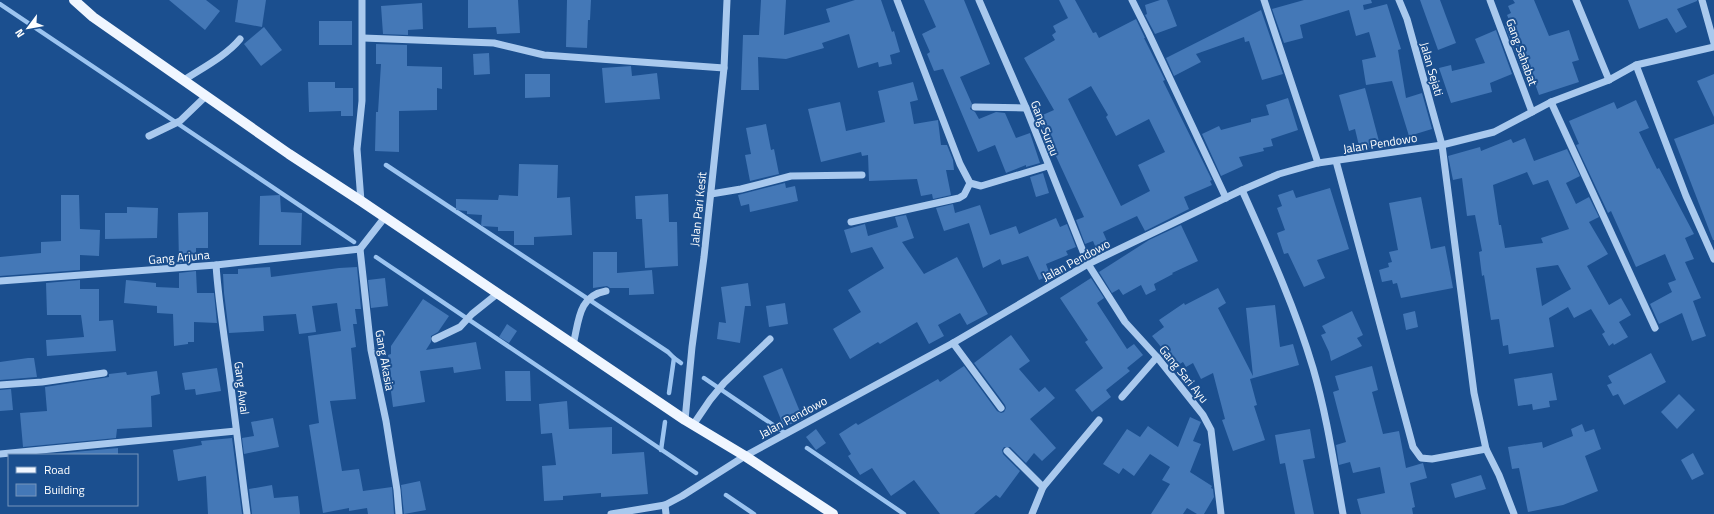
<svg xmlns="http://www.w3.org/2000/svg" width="1714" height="514" viewBox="0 0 1714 514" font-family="'Titillium Web',sans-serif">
<rect width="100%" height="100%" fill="#1b4f8f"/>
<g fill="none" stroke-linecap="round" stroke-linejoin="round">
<!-- stream -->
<g stroke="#9cc4f0" stroke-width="4.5">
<path d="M0 4 354 242"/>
<path d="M386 165 668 352 674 358 669 393"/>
<path d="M376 257 696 473"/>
<path d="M674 358 681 363"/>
<path d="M704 378 785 433"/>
<path d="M807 448 904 514"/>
<path d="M661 450 665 422"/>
<path d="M726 495 754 514"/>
</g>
</g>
<!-- building -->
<g fill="#4478b7" fill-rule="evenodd">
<path d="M169 0H206L220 11 205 30Z"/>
<path d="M238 0H266L262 27 235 22Z"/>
<path d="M468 0H518L520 33 497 34 496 27 468 28Z"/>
<path d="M567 0H591L590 20H588L587 48 566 47Z"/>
<path d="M761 0H786L784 35 830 22 826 9 855 0H881L892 32 894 31 900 52 890 55 892 64 879 67 878 62 858 68 849 34 822 43 824 48 786 59 758 57 759 90H741L743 35H759Z"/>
<path d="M924 0H964L990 64 960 77 972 104 970 109 975 112 979 119 996 112 1005 113 1016 138 1030 133 1040 163 1026 167V165L1006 173 995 145 978 152 943 69 934 71 927 54 930 52 922 34 936 27Z"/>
<path d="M1059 0H1075L1093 33 1096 32 1099 38 1136 19 1145 38H1144L1165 80 1163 81 1212 180 1210 181 1212 185 1184 197 1189 209 1145 231 1137 216 1103 232 1110 248 1098 253 1093 241 1085 244 1076 220 1084 217 1038 117 1054 110 1024 58 1055 40 1052 35 1056 32 1053 26 1068 18ZM1091 86 1108 115 1106 117 1116 136 1149 119 1165 152 1138 165 1150 191 1121 206 1068 99Z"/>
<path d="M1160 0H1167L1177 26 1155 34 1145 15 1147 14 1145 5Z"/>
<path d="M1304 0H1371L1372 3 1363 5 1364 10 1387 4 1401 49 1398 50 1406 98 1422 93 1432 129 1409 136 1392 81 1366 85 1362 60 1376 57 1369 32 1356 36 1349 10 1300 25 1303 38 1284 43 1272 9Z"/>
<path d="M1420 0H1440L1456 43 1438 50Z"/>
<path d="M1513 0H1534L1549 36 1569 30 1579 60 1572 62 1579 82 1539 95 1529 67 1522 70 1505 26 1511 24 1507 15 1511 13 1508 6 1515 3Z"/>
<path d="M1628 0H1697V1L1677 9 1687 27 1676 33 1667 18 1639 29Z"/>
<path d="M422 3 423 29 408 30V35L383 34 381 6Z"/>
<path d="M1261 10 1283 74 1262 80 1249 41 1245 42 1244 37 1196 54 1201 62 1174 76 1166 58Z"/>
<rect x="319" y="21" width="33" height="24"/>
<path d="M264 27 282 50 261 66 244 44Z"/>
<path d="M1496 30 1512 74 1490 83 1492 92 1451 103 1439 68 1451 65 1452 71 1485 63 1475 39Z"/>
<path d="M376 44 407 45V66L442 67V89L437 88V110L399 111V152L375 151 376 112H378L381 64H376Z"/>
<path d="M489 53 490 74 474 75 473 54Z"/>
<path d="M631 66 632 76 657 73 660 99 605 103 602 68Z"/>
<path d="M525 74H550V97L525 98Z"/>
<path d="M1714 74V117L1697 81Z"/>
<path d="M308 82H335V88H353V116H341V111L309 112Z"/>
<path d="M913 82 918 100 910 102 914 124 938 120 941 145H947L953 160 954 170H946L951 195 933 199 932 194 921 196 917 179 869 181 868 155 862 156 861 152 821 162 808 109 840 102 846 131 885 122 878 91Z"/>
<path d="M1365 88 1380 145 1360 150 1355 129 1349 131 1339 95Z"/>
<path d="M1288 98 1298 130 1271 139 1273 146 1263 148 1264 151 1239 157 1243 166 1221 176 1202 134 1219 126 1221 130 1251 122V119L1269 115 1266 105Z"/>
<path d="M1636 100 1649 128 1639 132 1657 169 1659 168 1694 234 1685 238 1694 259 1685 262 1701 298 1693 301 1706 336 1692 341 1682 313 1659 324 1650 304 1672 292 1668 283 1676 280 1665 254 1636 267 1611 211 1608 213 1576 145 1579 144 1569 121 1614 102 1617 109Z"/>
<path d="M766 124 771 150 774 149 779 174 750 181 745 155 751 154 746 128Z"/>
<path d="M1714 124V240H1713L1674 139Z"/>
<path d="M1525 138 1534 161 1567 149 1580 176 1566 183 1576 204 1589 197 1599 217 1589 222 1608 254 1587 266 1609 305 1621 298 1631 315 1619 322 1628 337 1614 345 1613 343 1609 346 1602 334 1605 332 1591 309 1574 318 1568 307 1549 318 1554 347 1509 354 1508 345 1503 346 1499 319 1491 320 1484 275 1482 276 1479 252 1482 251 1475 215 1467 216 1462 178 1453 180 1448 156 1480 147 1481 151 1511 139 1513 143ZM1527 172 1533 185 1548 180 1569 229 1541 238 1543 243 1505 248 1501 225H1499L1493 185ZM1558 265 1571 289 1542 306 1536 268Z"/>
<path d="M519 164 558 165 557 198 570 197 572 235 534 237V245H514V231H498V227L481 226 482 215 467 214V211L456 210V199L498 200 499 195 518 196Z"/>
<path d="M1043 173 1049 193 1036 197 1030 177Z"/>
<path d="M785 183 786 188 795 186 798 201 750 212 749 204 741 206 738 195Z"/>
<path d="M1330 188 1349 249 1317 260 1325 278 1304 287 1288 253 1284 254 1277 233 1285 230 1277 208 1282 206 1278 195 1293 190 1296 198Z"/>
<path d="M668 194 669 222H677L678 266 645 268 642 219H636L635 196Z"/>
<path d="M61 195H79L80 229 100 230 99 256 80 255V270L0 276V257L41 253V242L61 241Z"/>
<path d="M280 195 281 212 302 213 301 245H259L260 196Z"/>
<path d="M1421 197 1431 249 1445 246 1453 288 1401 298 1397 283 1393 284 1392 280 1382 282 1379 270 1389 267 1388 263 1392 262 1389 252 1398 250 1389 203Z"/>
<path d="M953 204 955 213 980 205 990 235 1016 226 1019 234 1056 218 1060 227 1067 224 1076 247 1066 251 1068 255 1046 264 1050 275 1039 280 1028 256 1002 265 1000 259 983 268 969 223 944 231 936 208Z"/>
<path d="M127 207 158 208 157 238 105 239V213H127Z"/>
<path d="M208 212V248H196V261L179 263 178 213Z"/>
<path d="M906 215 914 238 902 242 924 274 957 257 988 314 967 325 960 313 938 325 944 336 929 344 917 322 880 344 878 342 850 359 833 329 861 312 848 290 884 268 872 247 851 253 844 230 865 224 868 236 898 227 895 217Z"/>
<path d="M1181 225 1198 261 1172 273 1173 274 1154 284 1156 290 1146 295 1141 285 1123 295 1119 289 1112 293 1099 272 1149 240Z"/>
<path d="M593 252H617V273L652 270 654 294 629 295V288H610L607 286 593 288Z"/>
<path d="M270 267 271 277 339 268 357 267 361 309H355L357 324H353L356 347 351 348 356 399 330 401 342 471 359 469 363 491 392 487 394 514H368L367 508 349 511V508L323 513 309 425 319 423 308 336 341 331 337 303 312 306 316 332 299 334 296 314 263 316 264 331 229 333 224 293 223 274H238V269Z"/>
<path d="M196 271 197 293H214L217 323 194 322V342H188V344L174 346 173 314 157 313V306L124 303 126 280 156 283V287L179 288V273Z"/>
<path d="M385 278 388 306 371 308 368 280Z"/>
<path d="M1091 278 1104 298 1097 303 1127 349 1134 344 1143 355 1127 368 1130 371 1106 390 1111 397 1092 412 1075 390 1103 368 1085 342 1088 340 1060 298Z"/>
<path d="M80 280V289H99V321L113 320 116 351 47 356 46 340 84 337 81 315H47L46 283Z"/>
<path d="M748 283 751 306H745L740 343 717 339 719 322 726 323 721 287Z"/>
<path d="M1218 288 1226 303 1218 308 1253 376 1246 308 1275 305 1280 347 1293 344 1299 365 1250 379 1257 405 1254 406 1265 440 1233 451 1222 420 1225 419 1213 373 1201 379 1193 363 1186 367 1183 362 1173 368 1161 347 1152 336 1164 327 1159 320 1184 303 1185 305Z"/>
<path d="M423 299 449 316 438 332 431 336V342L426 350 476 342 481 369 454 373 453 367 420 371 425 402 393 407 390 384H392L388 355 391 354V346Z"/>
<path d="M785 303 788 324 769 327 766 306Z"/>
<path d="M1352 311 1363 335 1357 338 1362 346 1331 361 1329 352 1321 335 1326 333 1322 326Z"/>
<path d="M1415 311 1418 327 1406 330 1403 314Z"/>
<path d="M507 324 517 331 509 343 499 337Z"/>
<path d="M1011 335 1030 361 1019 369 1039 392 1045 387 1055 398 1030 419 1056 448 1042 461 1034 453 1026 463 1010 447H1004L1002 450 1003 454 1020 471 1000 498 996 495 974 514H940L914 480 891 496 872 468 860 475 848 456 851 454 839 434 856 423 858 425 938 379 940 382 964 366 997 411 1001 413 1004 412 1006 408 1005 405 974 363Z"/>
<path d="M1651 353 1666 382 1624 405 1618 394 1613 396 1607 385 1612 383 1608 376Z"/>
<path d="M28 358H34L37 377 0 380V362Z"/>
<path d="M1372 366 1378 390 1372 392 1383 434 1399 431 1406 468 1423 463 1427 478 1410 483 1415 507 1412 508 1413 514H1361L1357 499 1385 493 1380 467 1353 473 1350 462 1339 465 1336 445 1346 442 1333 392 1339 390 1335 376Z"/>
<path d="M217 368 221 391 196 395 195 389 185 390 182 373Z"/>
<path d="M782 368 803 419 784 427 763 376Z"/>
<path d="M157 371 160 394 151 396 152 427 117 429 116 438 23 447 20 413 47 411 45 387 109 377V374L126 372 127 375Z"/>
<path d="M505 371H530L531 401H506Z"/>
<path d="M1552 373 1557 400 1549 401 1550 407 1533 410 1532 404 1518 406 1514 379Z"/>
<path d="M11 389 13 410 0 411V390Z"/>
<path d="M1679 394 1695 410 1677 429 1661 412Z"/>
<path d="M567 401 569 429 612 427V454L644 452 648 494 601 497V493L563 496V500L544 501 542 466 556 465 552 433 541 434 539 404Z"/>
<path d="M1190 417 1201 422 1193 441 1201 444 1190 472 1212 486 1211 488 1213 489 1214 497 1204 514H1197L1187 508 1183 514H1151L1170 484 1162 480 1170 467 1150 454 1134 476 1123 468 1119 474 1103 464 1127 429 1140 437 1148 426 1178 447Z"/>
<path d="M273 418 279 447 244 454 242 438 254 436 251 422Z"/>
<path d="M1582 424 1585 432 1594 429 1601 449 1585 456 1598 491 1563 505 1528 512 1519 468 1512 469 1508 447 1542 442 1543 448 1573 436 1571 429Z"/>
<path d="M816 429 826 443 816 450 806 437Z"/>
<path d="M1310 429 1315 458 1303 460 1314 514H1295L1285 463 1280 464 1275 435Z"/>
<path d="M232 438 242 514H208L206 476 178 481 173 450 202 445 201 441Z"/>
<path d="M118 448V455H41Z"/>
<path d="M1693 453 1704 474 1692 480 1681 460Z"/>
<path d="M1481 475 1486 489 1455 498 1451 484Z"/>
<path d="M420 481 426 510 404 514 401 485Z"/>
<path d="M272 485 274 498 298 496 300 514H252L249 489Z"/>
</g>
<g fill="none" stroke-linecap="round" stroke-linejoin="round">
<!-- minor -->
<g stroke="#a9c9ee" stroke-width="7">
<path d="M897 0 960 164 970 183 981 186 1048 166"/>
<path d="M979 0 1026 108 1088 264 1125 322 1157 357 1203 415 1211 430 1221 514"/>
<path d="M1132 0 1149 34 1226 198"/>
<path d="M1264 0 1318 163"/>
<path d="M1399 0 1407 19 1442 145 1474 393 1486 449 1499 475 1514 514"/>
<path d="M1490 0 1532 112"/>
<path d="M1576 0 1609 80"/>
<path d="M1702 0 1714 43"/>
<path d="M363 38 494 43 544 55 724 68"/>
<path d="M1636 65 1686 196 1714 259"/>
<path d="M184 80C202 68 226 56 240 39"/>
<path d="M1551 102 1655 328"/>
<path d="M975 107 1026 108"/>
<path d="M149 136 180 121 206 96"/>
<path d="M1336 161 1413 447 1421 458 1432 459 1486 449"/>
<path d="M1242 190C1268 248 1295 307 1313 368 1327 416 1334 465 1343 514"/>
<path d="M711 194 741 189 791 176 862 175"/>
<path d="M361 201 357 149 362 101V0"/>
<path d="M385 217 360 249 371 350 386 421 397 490 399 514"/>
<path d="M851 222 959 198 964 195 970 183"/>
<path d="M216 265C219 309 227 352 232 395 237 435 242 475 247 514"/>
<path d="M0 281 216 265 360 249"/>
<path d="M435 339 460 327 472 314 497 294"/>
<path d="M953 343 1001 408"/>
<path d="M573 345C579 321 578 296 606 291"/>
<path d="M0 385 42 382 104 373"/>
<path d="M1122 397 1157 357"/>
<path d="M685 420 692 347 704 257 724 68 727 0"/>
<path d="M693 425 710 400 724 383 770 339"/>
<path d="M1007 451 1043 487"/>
<path d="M0 454 236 431"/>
<path d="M665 505 666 514"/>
<path d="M611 514 665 505 682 496 745 456 953 343 1088 264 1242 190 1279 174 1318 163 1442 145 1494 132 1551 102 1609 80 1636 65 1714 47"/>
<path d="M1032 514 1043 487 1099 420"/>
</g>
<!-- major -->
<path stroke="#f0f6ff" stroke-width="10" d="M74 0 93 17 289 154 361 201 685 420 745 456 833 514"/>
</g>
<g text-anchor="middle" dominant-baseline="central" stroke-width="4" stroke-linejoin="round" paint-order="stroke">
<!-- street labels -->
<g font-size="12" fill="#fff" stroke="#1b4f8f">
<text transform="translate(1522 52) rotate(70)">Gang Sahabat</text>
<text transform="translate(1432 69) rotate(74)">Jalan Sejati</text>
<text transform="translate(1045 128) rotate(69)">Gang Surau</text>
<text transform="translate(1380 143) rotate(-9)">Jalan Pendowo</text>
<text transform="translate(698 209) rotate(-84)">Jalan Pari Kesit</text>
<text transform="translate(179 257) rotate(-5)">Gang Arjuna</text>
<text transform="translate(1076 260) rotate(-28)">Jalan Pendowo</text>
<text transform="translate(385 360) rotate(80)">Gang Akasia</text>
<text transform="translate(1184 374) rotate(51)">Gang Sari Ayu</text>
<text transform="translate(242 388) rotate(83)">Gang Awal</text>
<text transform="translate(793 417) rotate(-28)">Jalan Pendowo</text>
</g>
</g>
<!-- legend -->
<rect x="8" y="454" width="130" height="52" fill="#1b4f8f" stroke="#7695bc"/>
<rect x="16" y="467" width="20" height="6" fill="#f0f6ff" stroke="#7695bc"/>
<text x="44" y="474" font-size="12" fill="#ffffff">Road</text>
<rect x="16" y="484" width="20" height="12" fill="#4478b7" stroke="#7695bc"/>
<text x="44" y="494" font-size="12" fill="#ffffff">Building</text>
<!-- north arrow -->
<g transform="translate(28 28) rotate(238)" stroke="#1b4f8f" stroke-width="3" paint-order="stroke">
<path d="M0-3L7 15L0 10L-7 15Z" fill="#ffffff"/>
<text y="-6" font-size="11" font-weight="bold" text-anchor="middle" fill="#ffffff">N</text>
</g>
</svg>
